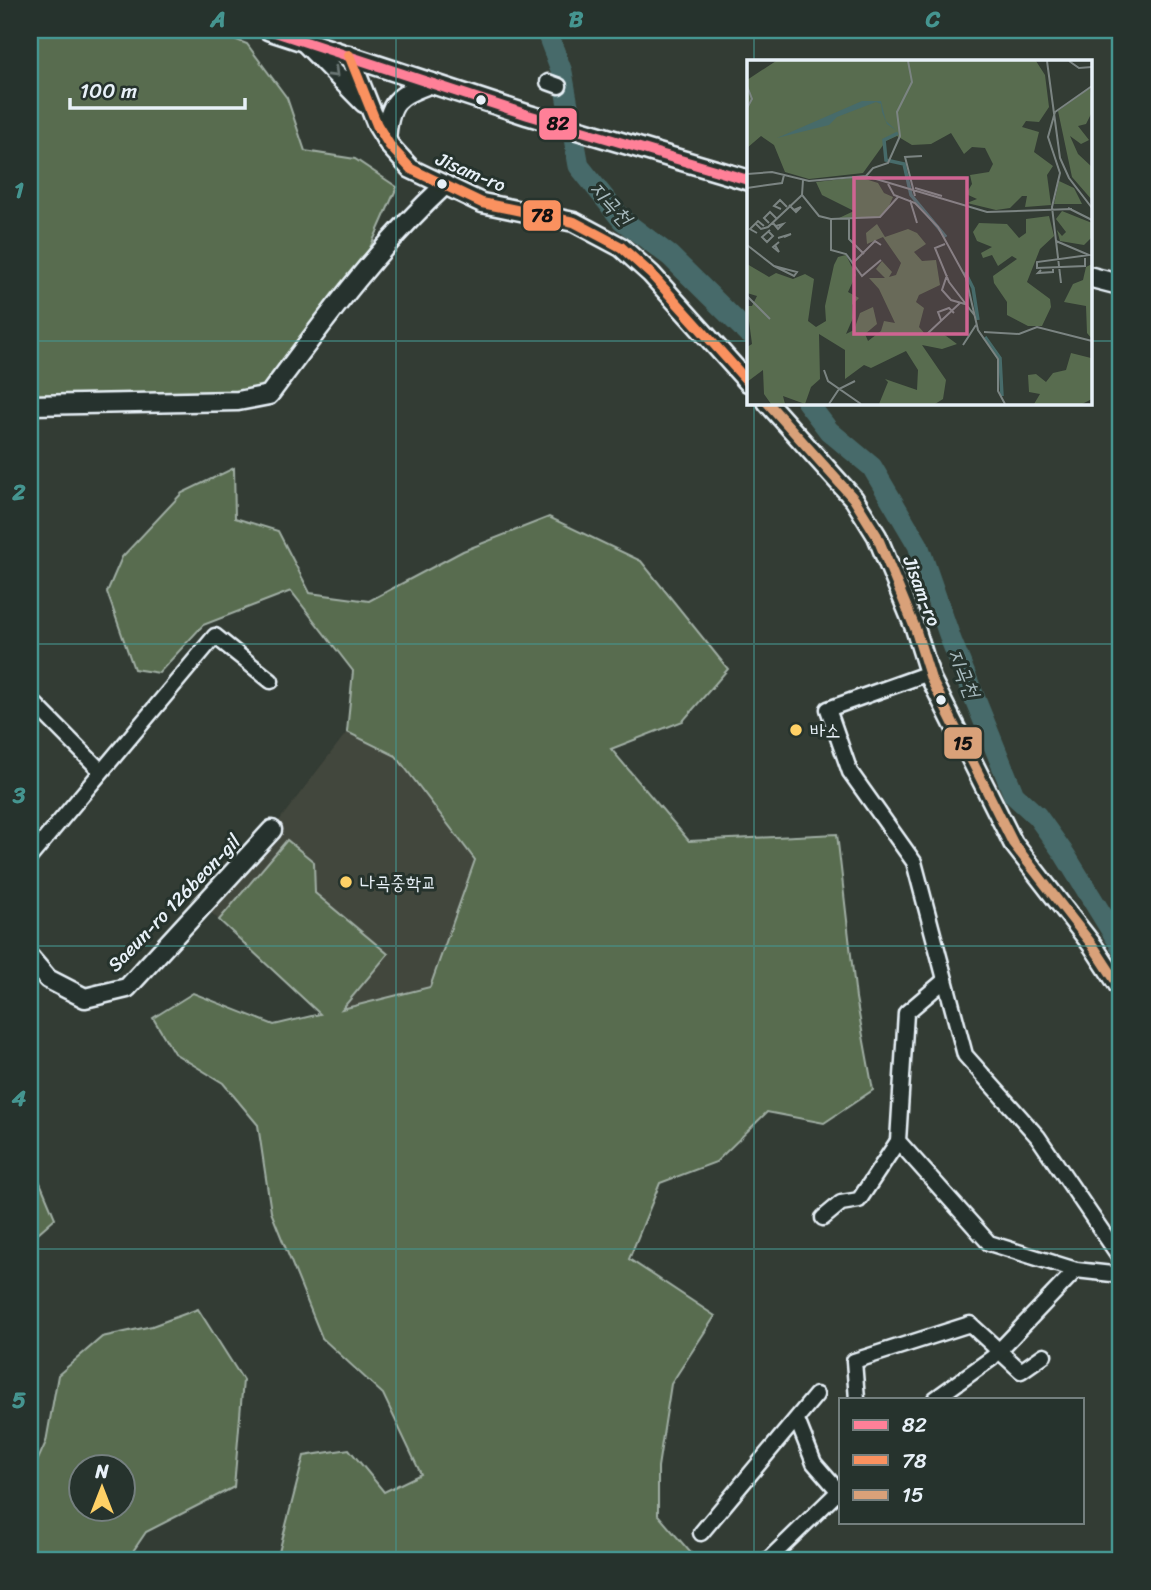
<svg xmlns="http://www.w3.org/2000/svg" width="1151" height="1590" viewBox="0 0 1151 1590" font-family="Sriracha,'Poor Story',sans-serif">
<rect width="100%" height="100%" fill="#333c34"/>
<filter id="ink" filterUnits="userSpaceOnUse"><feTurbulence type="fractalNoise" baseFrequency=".0143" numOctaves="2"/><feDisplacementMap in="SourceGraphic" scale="14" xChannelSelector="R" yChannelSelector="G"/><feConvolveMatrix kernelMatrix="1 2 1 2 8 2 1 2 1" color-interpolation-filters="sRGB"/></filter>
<g filter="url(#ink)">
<!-- built -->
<path fill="#43473d" d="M347 732 396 756 475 860 430 987 320 1014 203 905 272 830Z"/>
<!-- green -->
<g fill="#586c4f" stroke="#a0aea4" stroke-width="2" fill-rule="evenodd">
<path d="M30 30H211L247 44 287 98 305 151 355 159 397 187 357 277 269 395 30 403Z"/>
<path d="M234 468 235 518 278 531 310 593 369 601 463 551 549 517 641 561 728 669 683 721 611 749 689 841 837 834 856 998 873 1090 824 1123 767 1112 716 1162 660 1183 629 1259 715 1316 671 1384 658 1467V1515L697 1560H273L278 1556 304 1456 349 1449 384 1492 421 1474 383 1394 322 1338 271 1212 258 1125 223 1083 174 1053 153 1018 193 993 274 1025 320 1014 219 920 287 840 314 862 315 893 388 954 342 1009 430 987 475 860 396 756 347 732 353 671 291 591 203 625 159 673 134 669 107 592 122 557 182 493Z"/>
<path d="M30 1172 36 1173 55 1218 30 1240Z"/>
<path d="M198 1309 243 1380 234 1487 146 1532 127 1560H30V1477L46 1442 58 1375 102 1337 152 1326ZM80 1468H122V1510H80Z"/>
</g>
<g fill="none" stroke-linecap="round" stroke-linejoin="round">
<!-- river -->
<g stroke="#476b6a" stroke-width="21">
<path d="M546 30 562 72 579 166 622 220 670 256 748 333"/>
<path d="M807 402 829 431 872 467 918 545 951 640 1014 795 1037 816 1065 855 1121 946"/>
</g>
<!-- minor casing -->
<g stroke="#e8f1f8" stroke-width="19">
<g id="minor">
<path d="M548 82 559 86"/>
<path d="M929 673 828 709 850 772 914 862 965 1055 1038 1137 1121 1259"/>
<path d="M30 699 101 771"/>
<path d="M30 857 215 636 271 681"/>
<path d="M945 980 906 1013 898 1141 989 1243 1076 1270 1121 1275"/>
<path d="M823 1218 841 1203 859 1200 898 1141"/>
<path d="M857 1399 854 1361 970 1324 1021 1371 1044 1355"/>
<path d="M935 1399 992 1358 1076 1270"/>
<path d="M797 1420 814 1463 841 1494"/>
<path d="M701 1533 816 1395"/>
<path d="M768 1560 841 1489"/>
</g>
</g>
<!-- tertiary casing -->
<g stroke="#e8f1f8" stroke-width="23">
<g id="tertiary">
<path d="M303 41 364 103"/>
<path d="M349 55 377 125 390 146 411 169 482 203 574 222 621 247 651 274 748 382"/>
<path d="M386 140C389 101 396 96 432 83"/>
<path d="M767 402 854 499 877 536 915 628 931 679 1013 843 1093 946 1121 989"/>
<path d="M30 405 238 401 269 395C324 321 377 248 445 185"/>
<path d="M30 958 48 979 85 998 127 988 272 830"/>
</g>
</g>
<!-- secondary casing -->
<g stroke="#e8f1f8" stroke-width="24">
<g id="secondary">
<path d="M269 30 528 115 748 180"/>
<path d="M1090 277 1121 285"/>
</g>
</g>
<!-- minor -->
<use href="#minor" stroke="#26332d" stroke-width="14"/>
<!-- tertiary -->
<use href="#tertiary" stroke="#26332d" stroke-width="18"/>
<!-- secondary -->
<use href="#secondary" stroke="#26332d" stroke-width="19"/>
<!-- bus-1 casing -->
<g stroke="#26332d" stroke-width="16">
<path id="bus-1" d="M269 30 528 115 748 180"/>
</g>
<!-- bus-2 casing -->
<g stroke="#26332d" stroke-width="16">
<path id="bus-2" d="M349 55 377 125 390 146 411 169 482 203 574 222 621 247 651 274 748 382"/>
</g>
<!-- bus-3 casing -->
<g stroke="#26332d" stroke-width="16">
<path id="bus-3" d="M767 402 854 499 877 536 915 628 931 679 1013 843 1093 946 1121 989"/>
</g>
<!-- bus-1 -->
<use href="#bus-1" stroke="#ff8098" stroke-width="10"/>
<!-- bus-2 -->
<use href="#bus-2" stroke="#fa915f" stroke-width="10"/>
<!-- bus-3 -->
<use href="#bus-3" stroke="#d9a179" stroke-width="10"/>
</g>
<!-- one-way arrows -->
<defs><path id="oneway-chevron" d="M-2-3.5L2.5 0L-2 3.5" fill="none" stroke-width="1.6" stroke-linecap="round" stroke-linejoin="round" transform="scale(1.75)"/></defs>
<use stroke="#6a7674" href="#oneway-chevron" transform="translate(334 73) rotate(45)"/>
</g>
<!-- grid -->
<path fill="none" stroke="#459590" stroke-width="2" stroke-opacity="0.55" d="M396 30V1560M754 30V61M30 341H748M1090 341H1121M754 402V1560M30 644H1121M30 946H1121M30 1249H1121"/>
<!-- markers -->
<g fill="#e8f1f8" stroke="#26332d" stroke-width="2.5">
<circle cx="481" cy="100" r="6"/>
<circle cx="442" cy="184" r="6"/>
<circle cx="941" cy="700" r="6"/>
</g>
<g fill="#ffd166" stroke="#26332d" stroke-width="2.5">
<circle cx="796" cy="730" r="7"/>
<circle cx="346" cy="882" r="7"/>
</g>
<g text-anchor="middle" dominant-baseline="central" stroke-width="6" stroke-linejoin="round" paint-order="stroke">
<!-- street labels -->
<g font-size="19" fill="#e8f1f8" stroke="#26332d">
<text transform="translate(471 172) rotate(23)">Jisam-ro</text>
<text transform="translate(922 591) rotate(69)">Jisam-ro</text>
<text transform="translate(174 903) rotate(-46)">Saeun-ro 126beon-gil</text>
</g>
<!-- poi labels -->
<g font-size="19" fill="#e8f1f8" stroke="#26332d" text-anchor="start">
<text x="810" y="730">바소</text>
<text x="360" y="882">나곡중학교</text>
</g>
<!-- water labels -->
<g font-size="21" font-style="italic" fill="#a8bbbf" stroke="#26332d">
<text transform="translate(611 203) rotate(48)">지곡천</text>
<text transform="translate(964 673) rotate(68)">지곡천</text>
</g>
</g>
<!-- overview -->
<g transform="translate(747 60)">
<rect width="345" height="345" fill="#333c34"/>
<path d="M29 1H289L298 15 302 47 292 62 279 61 275 67 292 72 287 92 306 106 300 115 304 145 278 147 280 136H275L263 148 249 150 220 143 230 139 219 134 225 124 223 115 242 112 246 104 238 88 225 87 217 94 204 73 184 84 165 85 150 76 139 81 116 113 62 119 38 112 27 85 14 76 0 88V20ZM343 28 345 52 339 64 331 66 342 80 334 84 323 76 331 94 345 107V140L325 117 311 51ZM112 117 131 123 137 133 146 137 142 146 133 157 92 158 107 151 75 135 69 122ZM312 121 327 128 335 144H307ZM315 151 345 163V177L337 185 313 181 310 170 315 176 319 172 309 159ZM302 156 307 176 293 189 280 222 303 239 304 247 295 266H281L260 255V242L247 223 246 216 270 199 265 196 251 206 245 195 236 198 234 193 245 187 230 181 226 172 232 163 260 164 272 178 279 173V159ZM130 164 138 177 161 169 170 173 179 184 167 192 175 201 189 200 193 225 172 235 169 242 177 248 172 267 179 275 195 273 210 284 195 289 175 285 199 320 196 339 188 344H132L141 322 138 319 170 330 171 310 159 291 124 308 117 305 98 319V290L72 274 73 319 64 327 58 344 36 336 38 344H24L17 334 16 310 0 322V287L5 284 0 246H5L10 236 0 233V204L22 217 29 213 46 219 58 214 67 219 61 261 69 267 79 261 78 246 87 205 91 197 99 195 109 215 101 232 112 238 105 245 106 258 99 274 107 270 113 253 126 247 130 264 118 274 121 281 134 271 137 261 148 263 132 229 122 218H138L129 209 135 201 145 212 142 217 149 215 154 203 136 177 120 184 119 173ZM345 204V279L340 273 339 246 317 242 326 224 336 220 339 207ZM324 293 344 298 345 339 335 344H287L293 334 282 332 281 315 289 314 299 322 306 313 319 310Z" fill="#586c4f"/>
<path d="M115 41H134L139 61 150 71 140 64 135 52 134 44 129 42 90 57 82 65 30 78Z" fill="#476b6a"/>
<path fill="none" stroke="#476b6a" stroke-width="3.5" d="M151 73 137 80 139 100 157 104 164 135 199 177M218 212 226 228 231 260M238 277 253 298 255 336"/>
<path fill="none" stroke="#7b8482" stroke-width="2" d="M300 1 313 98 322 118 345 148M322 1 332 8 345 7M0 26 5 39 0 48M0 114 25 112 62 121 119 116 240 152 325 149M119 116 126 108 141 103 153 76 150 52 165 22 161 1M56 120 55 135 72 156 84 159V190L99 194 115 216 134 200M141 124 147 135 168 143 191 167 219 218 231 270 251 299V331L258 344M0 128 35 123 37 115M168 128 195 136M168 136 158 97 175 96M163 140 170 163M42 145 49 152 54 147 47 150M321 148 345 160M34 149 27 146 33 140 40 147M102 158V179L117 194M84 159 133 157 151 137M8 163 14 169 21 167 55 135M22 163 17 158 23 152 30 159M26 163 31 169 36 164 29 166M21 171 26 176 20 182 15 177 23 170M10 173 3 169 11 161 17 166M31 178 44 174 37 177M309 181 342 195 290 202V208L338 206V198M198 184 188 188 202 222 228 256M0 185 27 206 50 212 47 216 27 206M28 185 32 192 26 187 32 182M105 204 128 181 134 185M294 210 291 213 306 212V208M200 215 195 230 204 240 218 244M314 223 305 147 313 113 301 77 308 52 345 26M0 236 23 259M194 260 191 252 202 248 207 253M237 272 272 274 290 267 345 281M180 274 213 243M216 285 229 265M77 310 81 321 114 344M82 344 92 329 108 321"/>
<path fill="#cf6492" fill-opacity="0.15" stroke="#cf6492" stroke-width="3.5" d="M107 118H220V274H107Z"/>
<rect width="345" height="345" fill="none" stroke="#e8f1f8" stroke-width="3.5"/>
</g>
<g stroke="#26332d" stroke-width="2.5">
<rect x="538" y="107" width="40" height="34" rx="7" fill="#ff8098"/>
<rect x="522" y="199" width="40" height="33" rx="7" fill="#fa915f"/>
<rect x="943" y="726" width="40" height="34" rx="7" fill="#d9a179"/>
</g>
<g font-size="19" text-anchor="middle" font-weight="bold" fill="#111">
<text x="558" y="130">82</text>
<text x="542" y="222">78</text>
<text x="963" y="750">15</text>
</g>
<!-- margin -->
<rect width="1151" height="1590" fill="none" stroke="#26332d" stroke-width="77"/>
<!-- legend -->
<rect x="839" y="1398" width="245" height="126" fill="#26332d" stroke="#747f7e" stroke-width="2"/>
<rect x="853" y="1420" width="35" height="10" fill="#ff8098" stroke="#747f7e" stroke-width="2"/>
<text x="902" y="1432" font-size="21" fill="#e8f1f8">82</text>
<rect x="853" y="1455" width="35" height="10" fill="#fa915f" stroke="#747f7e" stroke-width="2"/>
<text x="902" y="1468" font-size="21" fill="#e8f1f8">78</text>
<rect x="853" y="1490" width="35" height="10" fill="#d9a179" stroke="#747f7e" stroke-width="2"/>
<text x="902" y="1502" font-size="21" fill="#e8f1f8">15</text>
<!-- north arrow -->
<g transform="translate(102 1488)"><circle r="33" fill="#26332d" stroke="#747f7e" stroke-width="2"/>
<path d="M0-5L12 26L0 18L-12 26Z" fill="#ffd166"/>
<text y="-10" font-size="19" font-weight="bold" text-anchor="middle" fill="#e8f1f8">N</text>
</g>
<!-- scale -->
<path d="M70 98v10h175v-10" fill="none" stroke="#e8f1f8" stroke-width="3.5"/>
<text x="80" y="98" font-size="21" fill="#e8f1f8" stroke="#26332d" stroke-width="5" paint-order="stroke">100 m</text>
<rect x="38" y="38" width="1074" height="1514" fill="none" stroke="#459590" stroke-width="2.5"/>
<g font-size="23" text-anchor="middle" font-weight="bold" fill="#459590">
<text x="218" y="27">A</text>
<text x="576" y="27">B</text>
<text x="933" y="27">C</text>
<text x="19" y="198">1</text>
<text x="19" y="500">2</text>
<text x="19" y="803">3</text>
<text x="19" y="1106">4</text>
<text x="19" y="1408">5</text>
</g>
</svg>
